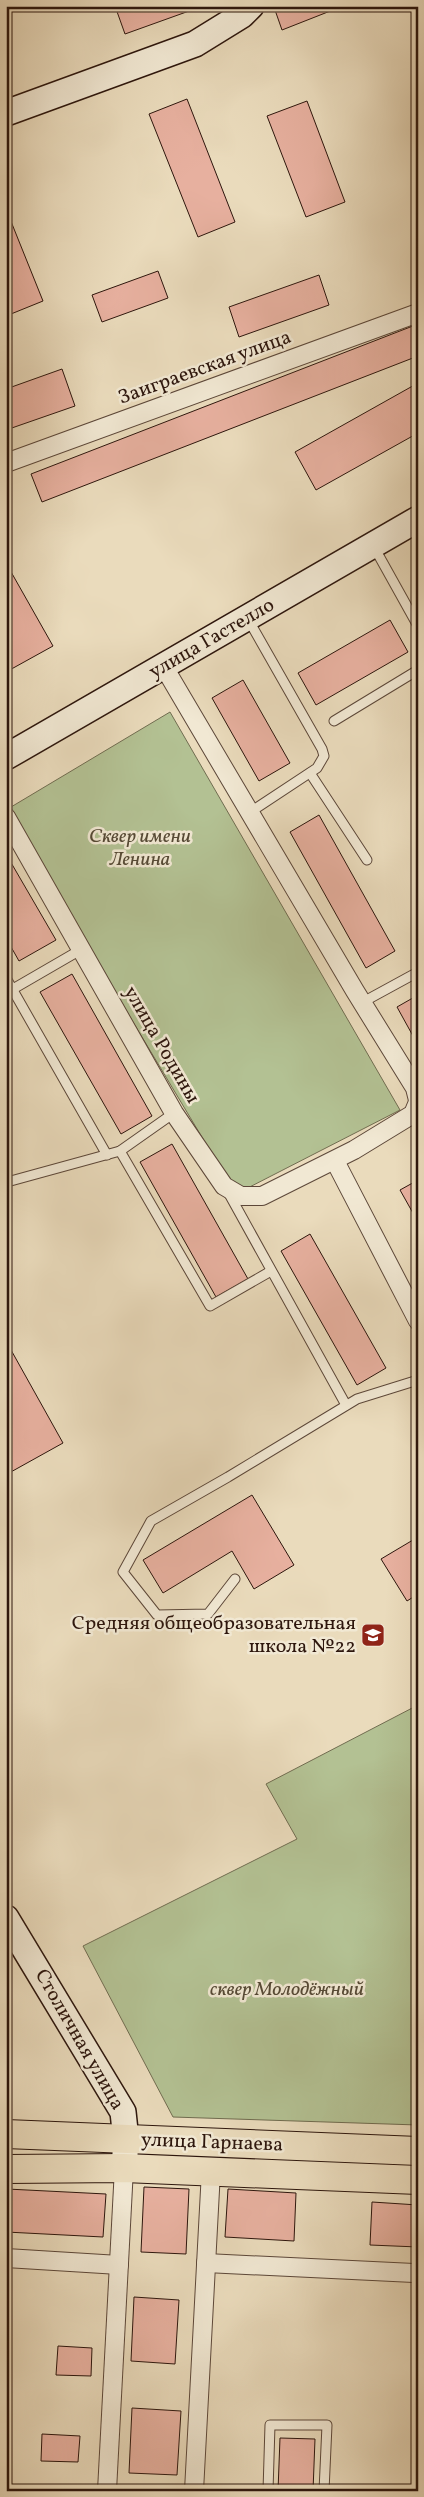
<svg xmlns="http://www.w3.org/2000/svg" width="424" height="2497" viewBox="0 0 424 2497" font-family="Vollkorn,serif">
<rect width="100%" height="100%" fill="#eadbbc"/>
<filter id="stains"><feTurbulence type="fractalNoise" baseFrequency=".004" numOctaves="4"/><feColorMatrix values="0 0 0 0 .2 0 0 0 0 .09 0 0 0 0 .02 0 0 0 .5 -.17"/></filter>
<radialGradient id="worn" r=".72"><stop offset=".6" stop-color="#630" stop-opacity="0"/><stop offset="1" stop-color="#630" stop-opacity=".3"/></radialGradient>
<!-- green -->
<g fill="#b3c193" stroke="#706c50">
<path d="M170 712 400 1110 236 1194 6 810Z"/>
<path d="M418 1705V2125L173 2117 83 1946 297 1839 266 1784Z"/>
</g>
<!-- building -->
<g fill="#e7b09f" stroke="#2d160d">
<path d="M115 6H203L125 34Z"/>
<path d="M284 6H343L282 30 275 10Z"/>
<path d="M187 99 235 222 198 237 149 114Z"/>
<path d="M307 101 345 202 306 217 267 116Z"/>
<path d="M6 209 43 301 6 316Z"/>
<path d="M158 271 168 298 102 322 92 295Z"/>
<path d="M319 275 329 305 239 337 229 307Z"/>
<path d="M418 324V356L42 502 31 474Z"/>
<path d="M62 369 75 406 6 430V389Z"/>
<path d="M418 383V433L316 490 295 452Z"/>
<path d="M6 563 53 646 6 672Z"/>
<path d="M390 620 408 652 316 705 298 673Z"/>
<path d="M243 680 290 763 259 781 212 698Z"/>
<path d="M319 815 395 951 366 968 290 832Z"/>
<path d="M6 854 56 940 19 961 6 938Z"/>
<path d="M72 974 152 1116 121 1134 40 992Z"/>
<path d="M418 995V1045L397 1007Z"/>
<path d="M172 1144 248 1279 216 1297 140 1162Z"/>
<path d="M418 1180V1222L400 1190Z"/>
<path d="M310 1234 386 1368 357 1385 281 1251Z"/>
<path d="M6 1341 63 1443 9 1473 6 1468Z"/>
<path d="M252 1495 294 1565 254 1589 232 1551 163 1593 143 1560Z"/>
<path d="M418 1537V1594L407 1601 381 1559Z"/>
<path d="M144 2187 189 2189 186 2254 141 2252Z"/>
<path d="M7 2189 106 2194 103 2237 6 2232Z"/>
<path d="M228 2189 296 2193 294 2241 225 2237Z"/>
<path d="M372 2202 418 2205V2247L370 2245Z"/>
<path d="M134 2297 179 2300 175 2364 131 2361Z"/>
<path d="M58 2346 92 2348 91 2376 56 2375Z"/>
<path d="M132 2408 181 2411 177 2475 129 2473Z"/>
<path d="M42 2434 80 2436 78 2462 41 2461Z"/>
<path d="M280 2438 315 2439 313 2491H278Z"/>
</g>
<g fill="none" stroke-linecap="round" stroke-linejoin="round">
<!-- lane casing -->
<g stroke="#5c4739" stroke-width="11">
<g id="lane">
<path d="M374 547 418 626"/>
<path d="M248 619 322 749 324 756 317 768 249 813"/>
<path d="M334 721 418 670"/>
<path d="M310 773 367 860"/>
<path d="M6 978 107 1155"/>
<path d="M13 989 82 949"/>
<path d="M363 1002 418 972"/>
<path d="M174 1113 120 1151 210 1306 271 1271"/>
<path d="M7 1182 120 1151"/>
<path d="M228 1192 346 1405"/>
<path d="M235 1579 208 1614 157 1615 123 1572 151 1521 228 1477 357 1399 418 1380"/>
<path d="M268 2491 270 2425H327L324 2491"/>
</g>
</g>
<!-- street casing -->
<g stroke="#5c4739" stroke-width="20">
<g id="street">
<path d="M6 463 418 313"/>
<path d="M164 667 355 991 415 1088 418 1100"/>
<path d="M6 817 174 1113 224 1186 241 1196H262L354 1150 413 1114 418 1102"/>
<path d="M335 1161 418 1321"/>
<path d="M6 2258 119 2265"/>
<path d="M206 2263 414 2273"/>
<path d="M107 2491 124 2168"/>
<path d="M194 2491 211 2171"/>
</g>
</g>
<!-- secondary casing -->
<g stroke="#2d160d" stroke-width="28">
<g id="secondary">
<path d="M6 113 195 44 242 15 251 6"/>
<path d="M6 757 418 519"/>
<path d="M6 1918 123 2112 126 2140 124 2168"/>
</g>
</g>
<!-- primary casing -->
<g stroke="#2d160d" stroke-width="30">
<g id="primary">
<path d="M6 2134 418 2151"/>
<path d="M6 2169 124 2168 418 2180"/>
</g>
</g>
<!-- lane -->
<use href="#lane" stroke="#f1e8d3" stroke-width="9"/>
<!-- street -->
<use href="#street" stroke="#f1e8d3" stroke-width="18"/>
<!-- secondary -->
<use href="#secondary" stroke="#f1e8d3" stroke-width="25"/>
<!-- primary -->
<use href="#primary" stroke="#eadbbc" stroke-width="28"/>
</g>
<!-- icons -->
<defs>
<g id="school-square" transform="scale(1.25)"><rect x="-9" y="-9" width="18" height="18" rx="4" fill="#8f2418" stroke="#f1e8d3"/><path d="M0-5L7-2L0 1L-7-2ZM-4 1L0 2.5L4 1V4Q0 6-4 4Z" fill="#fff"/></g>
</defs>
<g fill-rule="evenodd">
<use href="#school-square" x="373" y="1635"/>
</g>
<g text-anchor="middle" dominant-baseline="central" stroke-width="5" stroke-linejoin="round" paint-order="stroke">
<!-- street labels -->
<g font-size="20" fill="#2d160d" stroke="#f1e8d3">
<text transform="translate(205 368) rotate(-20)">Заиграевская улица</text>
<text transform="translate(212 639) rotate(-30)">улица Гастелло</text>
<text transform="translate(161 1045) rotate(60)">улица Родины</text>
<text transform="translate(79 2040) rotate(60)">Столичная улица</text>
<text transform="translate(212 2143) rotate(2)">улица Гарнаева</text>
</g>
<!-- park labels -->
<g font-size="20" font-style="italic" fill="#554935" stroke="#f1e8d3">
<text x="140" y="837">Сквер имени<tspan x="140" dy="23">Ленина</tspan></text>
<text x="287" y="1990">сквер Молодёжный</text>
</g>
<!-- poi labels -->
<g font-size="20" fill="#2d160d" stroke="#f1e8d3" text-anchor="end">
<text x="356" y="1624">Средняя общеобразовательная<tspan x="356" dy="23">школа №22</tspan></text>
</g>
</g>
<!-- margin -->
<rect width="424" height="2497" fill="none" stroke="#eadbbc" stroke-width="25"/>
<rect x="8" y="8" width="409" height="2482" fill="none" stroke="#2d160d" stroke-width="2.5"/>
<rect x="12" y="12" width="399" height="2472" fill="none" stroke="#2d160d"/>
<rect width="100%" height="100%" filter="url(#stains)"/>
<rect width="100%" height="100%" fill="url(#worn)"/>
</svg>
